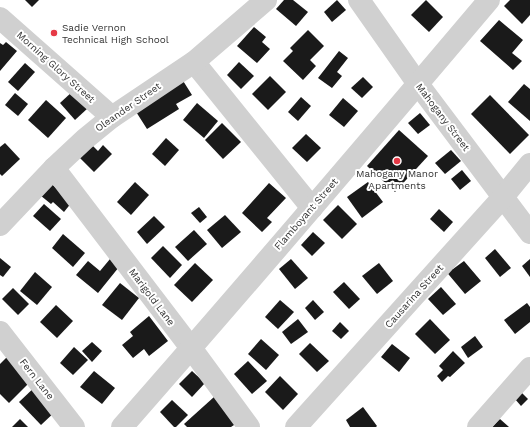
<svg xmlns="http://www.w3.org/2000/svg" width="530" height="427" viewBox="0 0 530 427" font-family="'Work Sans',sans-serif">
<rect width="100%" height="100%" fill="#fff"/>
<!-- building -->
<g fill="#1a1a1a">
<path d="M25 0H39L32 7Z"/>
<path d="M284 0H293L308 12 296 26 276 9Z"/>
<path d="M337 0 346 10 332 22 324 12Z"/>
<path d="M426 0 443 17 429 32 411 15Z"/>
<path d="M510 0H530V15L522 24 504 6Z"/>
<path d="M499 20 523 40 512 53 522 61 513 70 480 41Z"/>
<path d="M254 27 266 37 262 42 270 49 257 63 237 46Z"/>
<path d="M308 30 324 46 310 60 316 66 303 80 283 61 293 51 290 48Z"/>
<path d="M6 42 17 51 0 71V43L3 45Z"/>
<path d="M339 51 348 58 337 72 342 76 332 88 318 78Z"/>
<path d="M239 62 254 76 241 89 227 75Z"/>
<path d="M25 63 35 72 18 91 8 82Z"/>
<path d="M180 76 192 95 176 104 179 109 147 129 133 107Z"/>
<path d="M270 76 286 92 268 110 252 94Z"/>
<path d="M363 77 373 87 362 98 351 88Z"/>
<path d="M524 84 530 89V121L508 102Z"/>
<path d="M73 91 88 108 75 120 60 103Z"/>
<path d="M15 93 28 104 18 116 5 105Z"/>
<path d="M490 95 529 135 510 154 471 114Z"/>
<path d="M301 97 311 106 298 121 288 112Z"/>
<path d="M343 98 358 111 344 127 329 115Z"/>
<path d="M46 100 66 118 48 138 28 120Z"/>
<path d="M197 103 218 121 204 138 183 120Z"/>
<path d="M420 113 430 125 418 134 408 123Z"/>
<path d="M222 123 241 142 223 159 205 140Z"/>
<path d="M399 130 428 156 395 192 367 166Z"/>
<path d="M306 134 321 148 307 162 292 148Z"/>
<path d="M166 138 179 150 165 166 152 154Z"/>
<path d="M5 143 20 159 2 176 0 174V147Z"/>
<path d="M91 144 98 151 103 145 112 154 94 172 79 157Z"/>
<path d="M451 150 461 161 445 174 435 163Z"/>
<path d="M462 170 471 181 460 190 451 179Z"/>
<path d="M46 179 72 202 64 212 53 202 51 204 35 191Z"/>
<path d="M135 182 149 195 131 215 117 202Z"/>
<path d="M368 182 383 202 362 218 347 197Z"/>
<path d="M269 183 286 198 267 218 272 222 262 232 242 213Z"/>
<path d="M44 204 61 219 50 231 33 216Z"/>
<path d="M338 205 357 224 342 239 323 220Z"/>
<path d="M199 207 207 217 200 223 191 213Z"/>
<path d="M439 209 453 222 444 232 430 219Z"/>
<path d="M225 215 241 232 222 248 207 230Z"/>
<path d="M154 216 165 227 147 244 137 232Z"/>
<path d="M194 230 207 244 188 261 175 247Z"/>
<path d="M313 232 325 243 312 256 301 245Z"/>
<path d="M63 234 85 253 73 267 52 248Z"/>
<path d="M163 246 182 265 170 278 151 258Z"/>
<path d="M495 249 511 268 500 277 485 258Z"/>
<path d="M0 258 11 267 3 277 0 275Z"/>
<path d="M110 259 119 267 98 293 76 275 88 261 100 271Z"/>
<path d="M291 259 308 278 295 289 279 269Z"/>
<path d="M530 259V277L522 266Z"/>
<path d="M464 261 481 281 465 294 444 269 449 265 453 269Z"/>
<path d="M195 263 213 280 192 302 174 285Z"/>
<path d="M379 263 393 281 377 294 362 276Z"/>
<path d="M35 272 52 287 37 305 20 291Z"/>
<path d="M344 282 360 299 349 309 333 292Z"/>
<path d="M120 283 139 298 122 320 102 305Z"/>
<path d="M441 287 456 304 443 315 428 299Z"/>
<path d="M13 288 29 304 18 315 2 299Z"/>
<path d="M280 300 294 312 278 329 265 317Z"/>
<path d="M313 300 324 312 315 320 305 308Z"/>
<path d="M527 303 530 307V322L515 334 504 320Z"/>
<path d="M56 305 73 321 57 338 40 322Z"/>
<path d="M149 316 168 341 149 356 144 349 133 358 122 345 133 336 130 332Z"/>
<path d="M298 319 308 332 291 344 282 332Z"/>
<path d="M430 319 450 340 435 354 415 334Z"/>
<path d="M340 322 349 331 341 339 332 331Z"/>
<path d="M475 336 483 347 468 358 461 347Z"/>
<path d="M261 339 279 355 266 370 248 354Z"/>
<path d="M92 342 102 351 92 362 82 351Z"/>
<path d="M310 343 329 361 317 372 299 354Z"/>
<path d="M392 344 410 358 399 372 381 357Z"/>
<path d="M74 347 88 360 73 375 60 363Z"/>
<path d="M453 351 465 363 450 377 448 376 442 382 437 376 443 370 439 366Z"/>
<path d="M7 357 31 381 9 403 0 394V364Z"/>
<path d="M248 361 267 381 252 394 234 374Z"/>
<path d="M94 371 115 388 102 404 80 387Z"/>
<path d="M192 371 205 383 192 397 179 384Z"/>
<path d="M280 376 298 394 283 410 265 392Z"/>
<path d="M37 385 58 409 41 425 19 402Z"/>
<path d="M522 393 528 399 521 406 515 399Z"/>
<path d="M214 397 237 423 231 427H187L184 424Z"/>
<path d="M172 400 188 415 176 427H174L160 412Z"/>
<path d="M363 407 377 426 376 427H350L346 420Z"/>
<path d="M20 419 28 427H12Z"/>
<path d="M500 419 509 427H492Z"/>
</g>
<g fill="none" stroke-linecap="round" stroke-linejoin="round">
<!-- minor -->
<g stroke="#d0d0d0" stroke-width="22">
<path d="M359 0 418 84 530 233"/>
<path d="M0 18 112 117"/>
<path d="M194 62 312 208"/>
<path d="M54 168 191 348 249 427"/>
<path d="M0 225 54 168 85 139 112 117 194 62 266 0"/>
<path d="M0 332 74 427"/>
<path d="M122 427C246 286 368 143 489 0"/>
<path d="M296 427 503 197 530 164"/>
<path d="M478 427 530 368"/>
</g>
</g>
<!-- markers -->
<g fill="#e63946" stroke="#fff" stroke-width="1.5">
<circle cx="54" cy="33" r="4"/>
<circle cx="397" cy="161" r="4"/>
</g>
<g text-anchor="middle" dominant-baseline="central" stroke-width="4" stroke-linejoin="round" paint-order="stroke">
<!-- poi labels -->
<g font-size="10" fill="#333" stroke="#fff" text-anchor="start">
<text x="62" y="27">Sadie Vernon<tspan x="62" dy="12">Technical High School</tspan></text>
<text x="397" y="173" text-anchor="middle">Mahogany Manor<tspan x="397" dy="12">Apartments</tspan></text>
</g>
<!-- street labels -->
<g font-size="10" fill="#333" stroke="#fff">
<text transform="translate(56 67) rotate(42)">Morning Glory Street</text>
<text transform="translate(128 107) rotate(-35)">Oleander Street</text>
<text transform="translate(443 117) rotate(53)">Mahogany Street</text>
<text transform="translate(306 214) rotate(-49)">Flamboyant Street</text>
<text transform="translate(414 296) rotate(-48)">Causarina Street</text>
<text transform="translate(152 297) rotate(53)">Marigold Lane</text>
<text transform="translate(37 379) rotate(52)">Fern Lane</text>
</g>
</g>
</svg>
